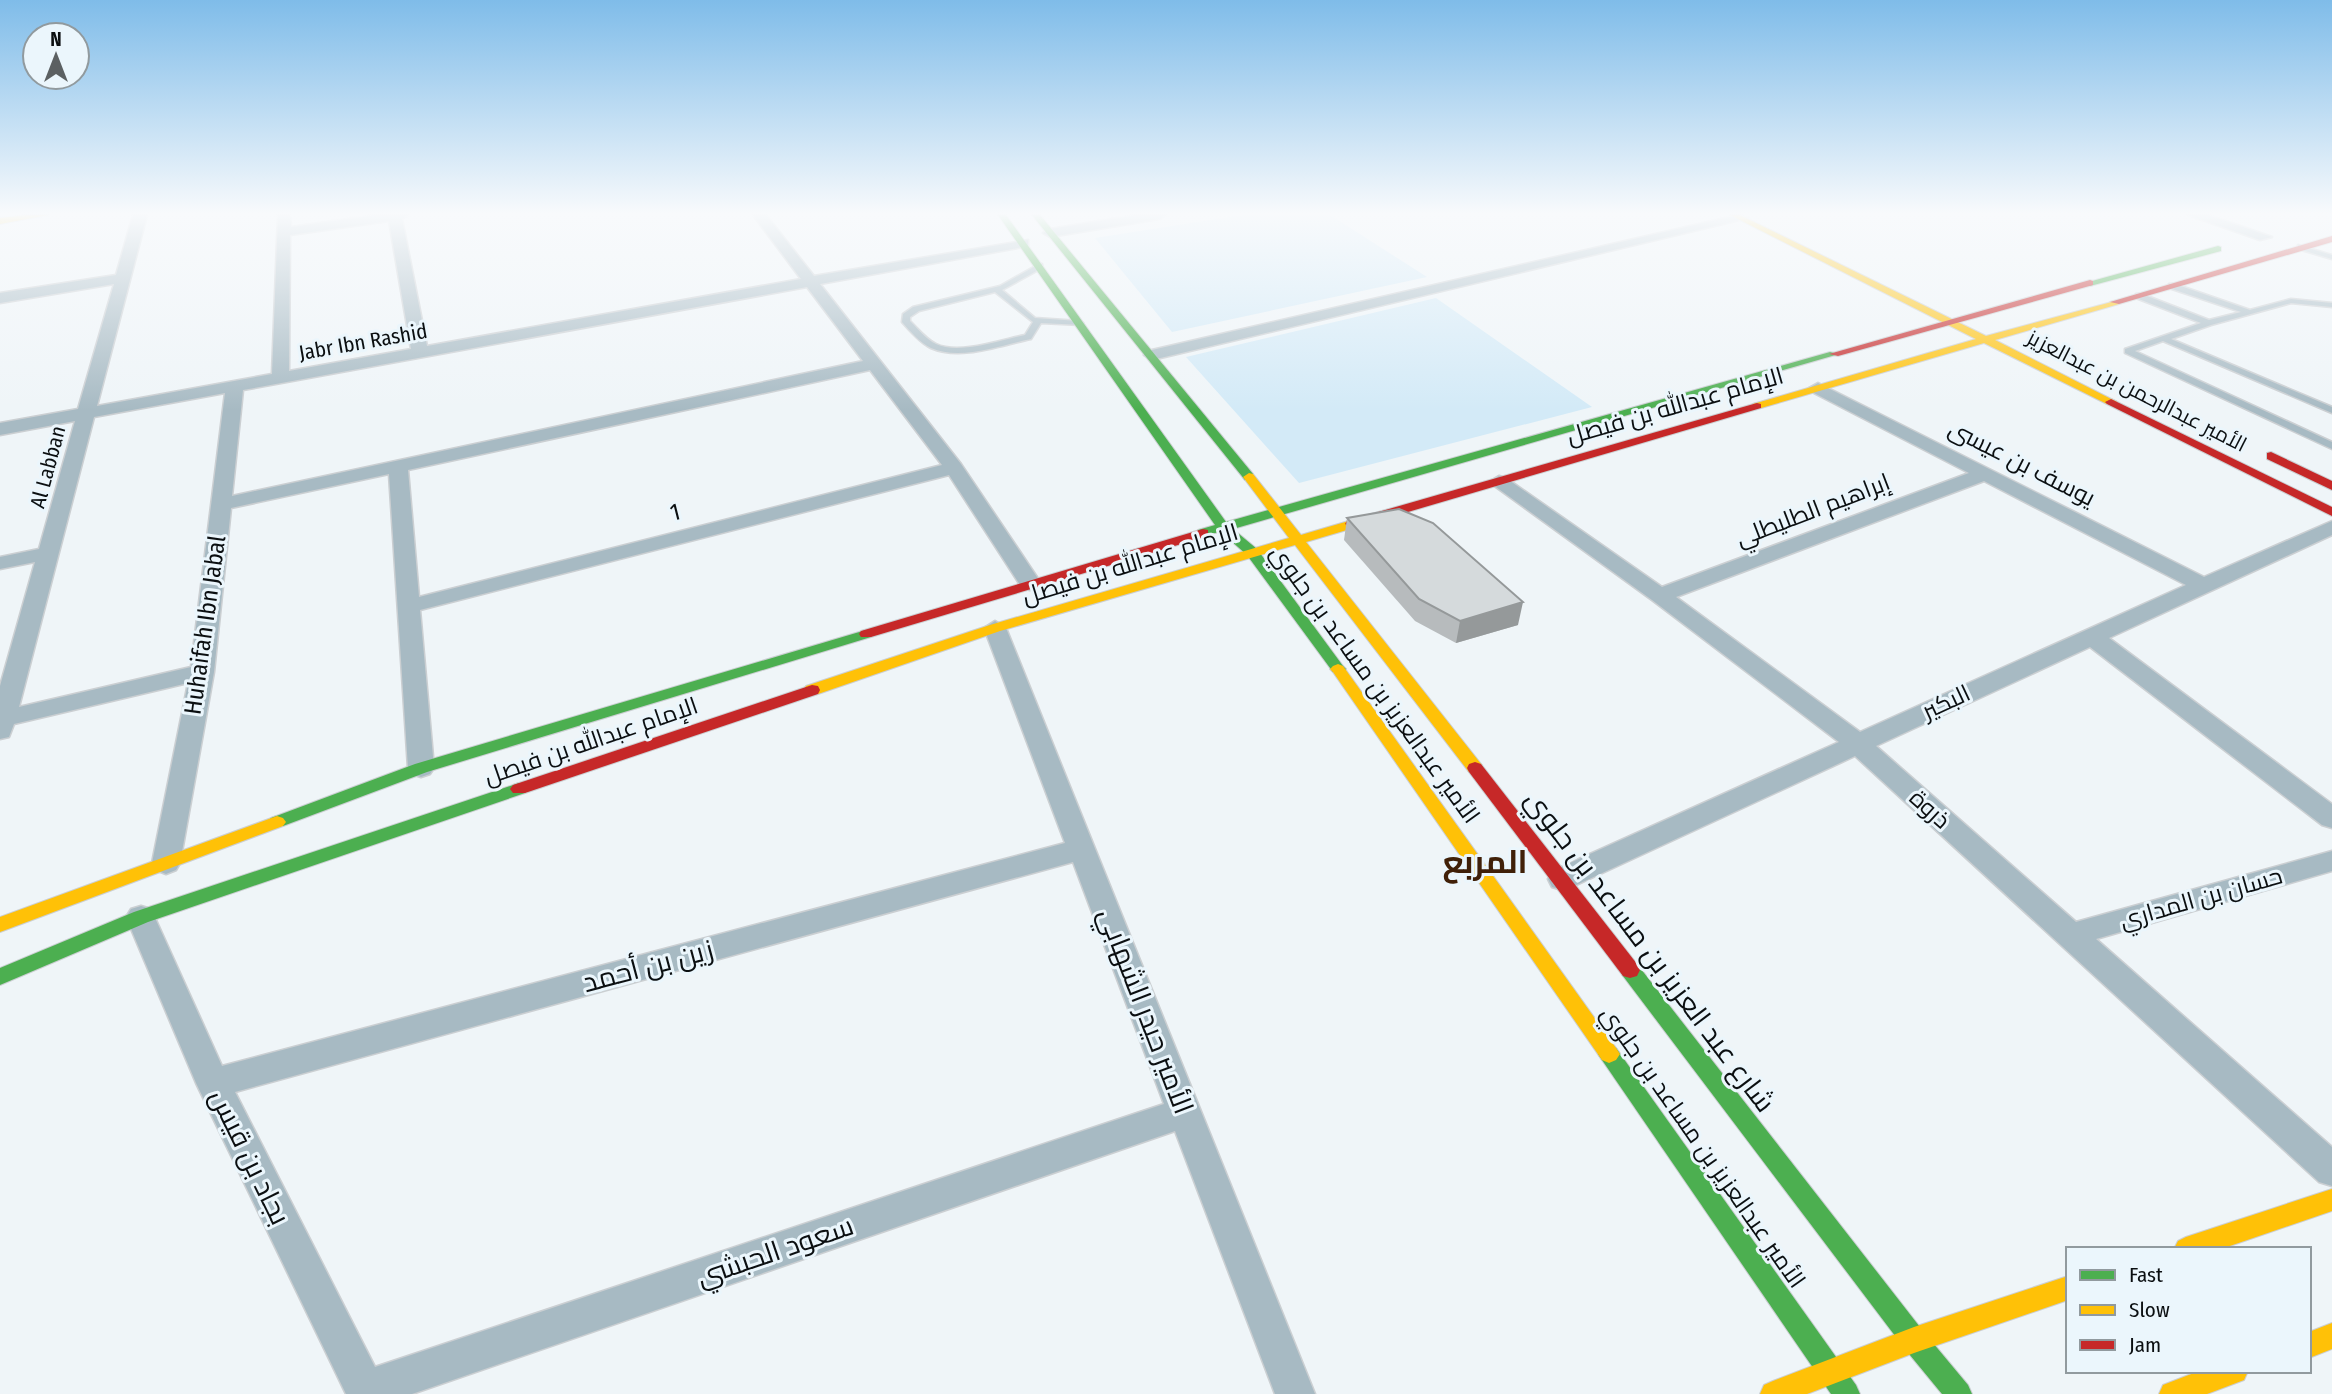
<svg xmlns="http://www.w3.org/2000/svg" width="2332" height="1394" viewBox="0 0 2332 1394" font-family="'Fira Sans Condensed',Cairo,sans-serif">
<rect width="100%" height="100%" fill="#eff5f8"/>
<!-- green -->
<g fill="#d3eaf7">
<path d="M1242 215H1330L1427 277 1172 332 1095 238Z"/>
<path d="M1436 298 1592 407 1299 483 1186 357Z"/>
</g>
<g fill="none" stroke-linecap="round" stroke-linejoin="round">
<!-- lane casing -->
<g stroke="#cbcfd2" stroke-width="3">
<g id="lane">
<path d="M2298 245 2332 255V259L2298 249Z"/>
<path d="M1039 264H1042V268L1002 290 1035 318 1079 321 1083 323 1082 325 1041 323 1031 339C1001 345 961 361 931 348 920 343 910 331 902 322L903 314 913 307 1000 286ZM995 292 1033 322 1025 335C1001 340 959 355 936 344 926 339 918 329 910 321V317L919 311Z"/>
<path d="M2169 284H2175L2250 310 2291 299 2332 303V307L2291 303 2211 325 2171 339 2332 407V413L2163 341 2135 351 2332 442V449L2125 353V349L2201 323 2136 298V294H2142L2209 320 2241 312 2169 288Z"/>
</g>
</g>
<!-- street casing -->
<g stroke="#cbcfd2" stroke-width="3">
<g id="street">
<path d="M133 215H147L97 406 272 374 278 215H290L291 227 376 215H408L402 219 427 346 801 279 753 215H766L814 276 1028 240V246L1023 247 820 284 961 464 1041 583 1030 590 1022 588 949 475 420 610 434 768 430 774 421 777 412 774 408 768 389 474 231 508 214 672 180 863 176 870 166 874 156 870 152 863 188 683 14 724 9 737 0 739V686L35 562 0 569V557L39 549 75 421 0 435V423L78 409 114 284 0 303V293L116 275ZM389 221 411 349 289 371 290 235ZM807 287 863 361 232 496 243 390ZM870 370 942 465 419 597 408 470ZM225 393 191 667 19 707 94 417Z"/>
<path d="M1136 215H1166L1159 219 1050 237 1043 233 1050 229Z"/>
<path d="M1738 215 1748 218 1152 360 1144 355 1152 350Z"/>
<path d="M2188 215H2208L2272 237 2260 240Z"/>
<path d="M1818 383 2204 577 2332 521V535L2109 638 2332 804V828L2322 825 2090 647 1876 746 2076 922 2332 851V871L2096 939 2332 1147V1186L2319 1182 1855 756 1572 887 1562 890 1552 887 1548 879 1552 871 1839 742 1652 600 1489 482 1499 476 1506 478 1662 587 1969 473 1812 392 1809 388ZM1984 481 2186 585 1860 732 1676 597Z"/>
<path d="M995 621 1006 628 1315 1394H1275L1175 1131 412 1394H346L196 1083 126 917 131 909 141 906 151 909 222 1066 1065 843 984 628ZM1073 862 1164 1104 375 1367 235 1092Z"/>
</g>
</g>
<!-- fast casing -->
<g stroke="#cbcfd2" stroke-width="2">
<g id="fast">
<path d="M998 215H1006L1226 522 1830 352 1839 354 1233 529 1257 549 1343 666 1346 669 1343 672H1333L1247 555 1221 532 1198 536V530L1215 525Z"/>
<path d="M1032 215H1040L1253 474V480H1245Z"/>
<path d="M2218 246 2221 247V251L2090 286 2085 283Z"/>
<path d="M866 630 873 634 871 637 427 772 283 826H271L268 822 271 818 415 764Z"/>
<path d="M519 783 525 785 528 789 525 793 148 922 0 985V968L134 912Z"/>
<path d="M1630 962 1637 964 1923 1331 1968 1385 1972 1394H1942L1905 1349 1623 976 1620 970 1623 964Z"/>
<path d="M1609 1045 1616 1048 1856 1385 1860 1394H1831L1602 1060 1598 1054 1602 1048Z"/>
</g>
</g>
<!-- slow casing -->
<g stroke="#cbcfd2" stroke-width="2">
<g id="slow">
<path d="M27 215H48L0 224V218Z"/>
<path d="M1730 215H1740L1986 336 2119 300V304L1995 340 2117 402 2107 404 1984 343 1761 408H1753V404L1976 339Z"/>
<path d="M1249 473 1253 474 1301 535 1352 520 1357 521V527L1306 542 1481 764 1483 768 1481 772H1469L1295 545 1000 631 818 694H806L804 690 806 686 990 625 1289 538 1243 477Z"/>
<path d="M1338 664 1343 666 1616 1048 1620 1054 1616 1060 1609 1063 1602 1060 1333 672 1330 669 1333 666Z"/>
<path d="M277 816 283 818 286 822 283 826 0 932V917Z"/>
<path d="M2332 1189V1211L2221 1249H2174L2178 1241 2186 1237Z"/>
<path d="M2068 1276V1300L1914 1353 1807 1394H1760L1764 1385 1773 1381 1914 1327Z"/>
<path d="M2332 1323V1349L2309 1358V1332Z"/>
<path d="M2199 1371H2248L2244 1380 2207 1394H2159L2163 1385Z"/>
</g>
</g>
<!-- jam casing -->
<g stroke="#cbcfd2" stroke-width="2">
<g id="jam">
<path d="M2332 236V242L2119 304 2110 302Z"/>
<path d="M2090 280 2093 281V285L1838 356 1829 354Z"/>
<path d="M2111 399 2332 507V516L2107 404 2105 402Z"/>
<path d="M1757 403 1761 404V408L1357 527 1352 528 1345 524 1347 521Z"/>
<path d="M2271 452 2332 481V490L2267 459V453Z"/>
<path d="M1203 529 1208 530V536L871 637H861L859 634 861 631Z"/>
<path d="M812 685 818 686 820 690 818 694 525 793H513L510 789 513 785Z"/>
<path d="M1475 762 1481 764 1637 964 1640 970 1637 976 1630 978 1623 976 1469 772 1467 768 1469 764Z"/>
</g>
</g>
<!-- lane -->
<use href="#lane" fill="#a7bac3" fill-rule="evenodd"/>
<!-- street -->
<use href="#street" fill="#a7bac3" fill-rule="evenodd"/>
<!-- fast -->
<use href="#fast" fill="#4caf50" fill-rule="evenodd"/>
<!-- slow -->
<use href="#slow" fill="#ffc107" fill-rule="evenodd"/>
<!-- jam -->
<use href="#jam" fill="#c62828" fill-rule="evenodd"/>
</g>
<!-- wall -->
<path fill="#b7bbbd" d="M1347 518 1518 625 1456 643 1415 621 1344 540Z"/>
<!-- shaded-wall -->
<path fill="#95999a" d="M1523 602 1518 625 1456 643 1460 621Z"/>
<!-- building -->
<path fill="#d5dadc" stroke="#95999a" stroke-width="2" d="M1399 509 1433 523 1523 602 1460 621 1419 599 1347 518Z"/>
<!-- sky -->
<linearGradient id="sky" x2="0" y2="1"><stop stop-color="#7fbce9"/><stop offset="0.52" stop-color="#f8fafc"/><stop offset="1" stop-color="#f8fafc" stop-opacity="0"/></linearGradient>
<rect width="2332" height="410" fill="url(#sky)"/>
<g text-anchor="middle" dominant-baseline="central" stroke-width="6" stroke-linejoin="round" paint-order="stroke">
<!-- far-street labels -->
<g font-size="21" fill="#0b0f11" stroke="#ebf6fc">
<text transform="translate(363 342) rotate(-10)">Jabr Ibn Rashid</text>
<text transform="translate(2137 391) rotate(27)">الأمير عبدالرحمن بن عبدالعزيز</text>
<text transform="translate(48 467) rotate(-75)">Al Labban</text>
</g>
<!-- street labels -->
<g font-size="24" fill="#0b0f11" stroke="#ebf6fc">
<text transform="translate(1675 406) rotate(-16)">الإمام عبدالله بن فيصل</text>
<text transform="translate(2022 463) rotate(27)">يوسف بن عيسى</text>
<text transform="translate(1813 510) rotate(-21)">إبراهيم الطليطلي</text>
<text transform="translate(675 512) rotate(-14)">1</text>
<text transform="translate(1130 564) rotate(-17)">الإمام عبدالله بن فيصل</text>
<text transform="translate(205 625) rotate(-82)">Huhaifah Ibn Jabal</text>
<text transform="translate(1375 684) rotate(54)">الأمير عبدالعزيز بن مساعد بن جلوي</text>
<text transform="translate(1946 702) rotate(-25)">البكير</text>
<text transform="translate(591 741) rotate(-19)">الإمام عبدالله بن فيصل</text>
<text transform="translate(1930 809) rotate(42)">ذروة</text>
<text transform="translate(2201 898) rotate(-16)">حسان بن المداري</text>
<text transform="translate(1703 1147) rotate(55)">الأمير عبدالعزيز بن مساعد بن جلوي</text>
</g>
<!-- near-street labels -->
<g font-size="28" fill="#0b0f11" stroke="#ebf6fc">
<text transform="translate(1650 951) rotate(53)">شارع عبد العزيز بن مساعد بن جلوي</text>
<text transform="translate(648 966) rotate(-15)">زين بن أحمد</text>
<text transform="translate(1146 1011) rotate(69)">الأمير حيدر الشهابي</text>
<text transform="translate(250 1157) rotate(64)">بجاد بن قيس</text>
<text transform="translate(775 1251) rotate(-19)">سعود الحبشي</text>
</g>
<!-- district labels -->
<g font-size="32" font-weight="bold" fill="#402008" stroke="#ebf6fc">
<text x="1485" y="862">المربع</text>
</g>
</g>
<!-- legend -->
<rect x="2066" y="1247" width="245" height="126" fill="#ebf6fc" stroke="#919a9e" stroke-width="2"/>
<rect x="2080" y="1270" width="35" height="10" fill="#4caf50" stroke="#919a9e" stroke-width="2"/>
<text x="2129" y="1282" font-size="21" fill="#0b0f11">Fast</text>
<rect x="2080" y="1305" width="35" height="10" fill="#ffc107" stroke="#919a9e" stroke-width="2"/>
<text x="2129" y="1317" font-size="21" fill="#0b0f11">Slow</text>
<rect x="2080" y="1340" width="35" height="10" fill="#c62828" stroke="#919a9e" stroke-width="2"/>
<text x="2129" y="1352" font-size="21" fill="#0b0f11">Jam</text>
<!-- north arrow -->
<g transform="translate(56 56)"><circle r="33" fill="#ebf6fc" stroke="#919a9e" stroke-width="2"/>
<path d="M0-5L12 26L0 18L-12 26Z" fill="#5b6062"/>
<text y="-10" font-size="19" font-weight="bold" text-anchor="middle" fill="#0b0f11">N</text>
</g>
</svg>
